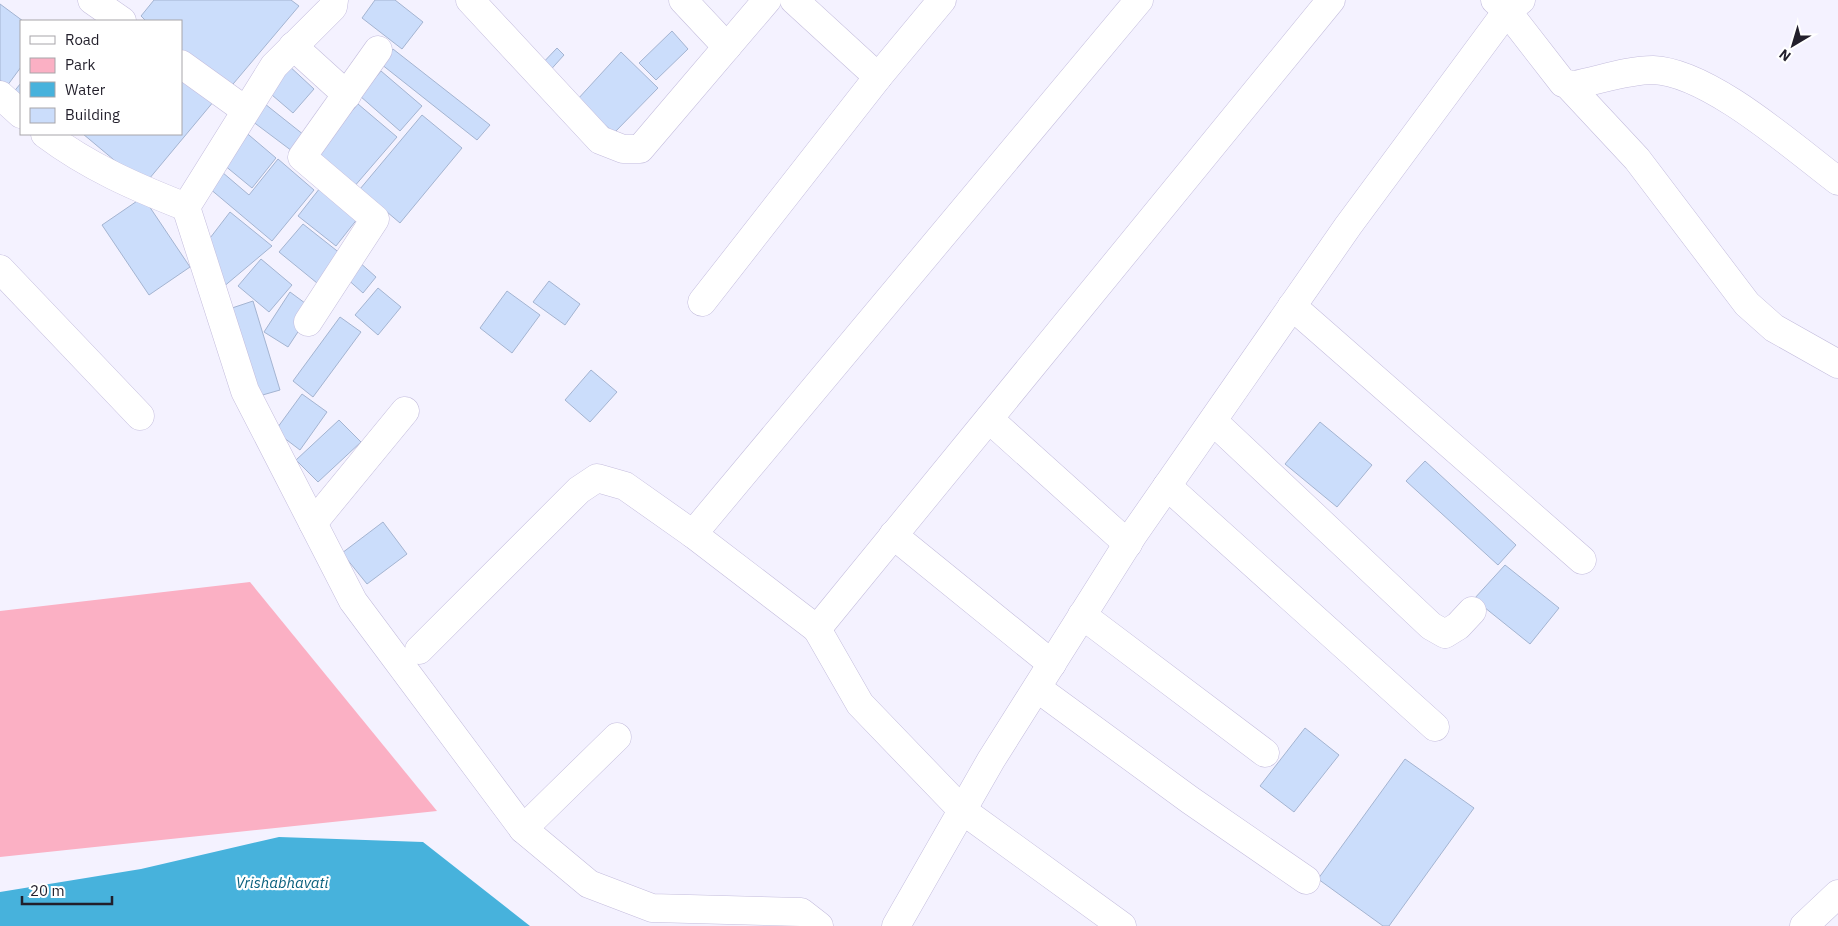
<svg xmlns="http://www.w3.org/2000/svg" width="1838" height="926" viewBox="0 0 1838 926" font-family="'IBM Plex Sans',sans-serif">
<rect width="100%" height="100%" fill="#f4f2ff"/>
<!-- green -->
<path fill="#fbb0c4" d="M250 582 437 811 0 857V611Z"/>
<!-- water -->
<path fill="#47b2dc" d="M279 837 423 842 530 926H0V892L141 869Z"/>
<!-- building -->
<g fill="#cbddfb" stroke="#a4b4d1">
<path d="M154 0H291L299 6 228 90 181 50V21H146L141 16Z"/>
<path d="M375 0H395L423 22 402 49 362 18Z"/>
<path d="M0 4 23 21 21 67 7 86 0 80Z"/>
<path d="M672 31 688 49 656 80 639 63Z"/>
<path d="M557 48 564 55 546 75 538 68Z"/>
<path d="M393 49 490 125 477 140 381 64Z"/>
<path d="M621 52 658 88 614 133 577 100Z"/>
<path d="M287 64 314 89 293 113 265 89Z"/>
<path d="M381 71 422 106 400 131 360 96Z"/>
<path d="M181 73 214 101 144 185 83 134H181Z"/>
<path d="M21 83V112L7 100Z"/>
<path d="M265 104 304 135 292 151 252 121Z"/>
<path d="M358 104 397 137 353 188 314 155Z"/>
<path d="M422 115 462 148 400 223 360 189Z"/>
<path d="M243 130 276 158 252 188 218 160Z"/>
<path d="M278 159 314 190 272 241 209 188 222 172 249 195Z"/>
<path d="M320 188 358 218 336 246 298 216Z"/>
<path d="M143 197 190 267 149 295 102 225Z"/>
<path d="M230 212 272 246 222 288 207 242Z"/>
<path d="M303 224 341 254 317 283 279 252Z"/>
<path d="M261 259 292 285 269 312 238 286Z"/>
<path d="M358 261 376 277 363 293 345 277Z"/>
<path d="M549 281 580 304 565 325 533 302Z"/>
<path d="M378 288 401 307 378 335 355 315Z"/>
<path d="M507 291 540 315 512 353 480 328Z"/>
<path d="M290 292 313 309 288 347 264 332Z"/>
<path d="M253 301 280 390 259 396 232 308Z"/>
<path d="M340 317 361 332 313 397 293 381Z"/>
<path d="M591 370 617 392 590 422 565 400Z"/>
<path d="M302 394 327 412 300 450 275 431Z"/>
<path d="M339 420 361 442 318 482 296 460Z"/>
<path d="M1320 422 1372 465 1337 507 1285 464Z"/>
<path d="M1425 461 1516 545 1498 565 1406 481Z"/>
<path d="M383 522 407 554 367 584 342 553Z"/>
<path d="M1505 565 1559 608 1530 644 1474 599Z"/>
<path d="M1305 728 1339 755 1294 812 1260 786Z"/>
<path d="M1405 759 1474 808 1389 926H1383L1318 879Z"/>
</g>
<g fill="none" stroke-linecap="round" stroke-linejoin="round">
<!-- minor casing -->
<g stroke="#c4bddd" stroke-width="29">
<g id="minor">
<path d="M92 0 122 21"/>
<path d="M334 0 333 7 274 66 186 207 245 391 353 601 523 829 589 884 652 908 801 912 819 926"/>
<path d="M470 0 600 140 623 149H640L767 0"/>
<path d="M683 0 727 47"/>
<path d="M794 0 878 77"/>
<path d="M1139 0 693 534 817 629 1331 0"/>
<path d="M1495 0 1507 11 1563 83 1574 85C1600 80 1628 70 1653 70 1709 72 1793 147 1838 181"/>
<path d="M293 46 347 95"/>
<path d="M181 64 245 110"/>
<path d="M1568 85 1637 159 1747 304 1774 328 1838 364"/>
<path d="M0 95 21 114"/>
<path d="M45 134C89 167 135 187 186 207"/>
<path d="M0 269 140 416"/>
<path d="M702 302 878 77 942 0"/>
<path d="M1292 306 1582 560"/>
<path d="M308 322 375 219 302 157 378 50"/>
<path d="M989 419 1128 544"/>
<path d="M1213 421 1431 626 1445 634 1458 626 1472 611"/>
<path d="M1167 486 1435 727"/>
<path d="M313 523 405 411"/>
<path d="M893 535 1052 664"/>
<path d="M1082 615 1265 753"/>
<path d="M817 629 860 704 962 810 1122 926"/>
<path d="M419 650 579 490 597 478 625 486 693 534"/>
<path d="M1037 688 1190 800 1306 880"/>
<path d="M523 829 617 737"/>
<path d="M896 926 991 760 1133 535 1348 226 1507 11 1521 0"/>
<path d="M1804 926 1838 894"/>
</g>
</g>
<!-- minor -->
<use href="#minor" stroke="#fff" stroke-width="28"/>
</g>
<g text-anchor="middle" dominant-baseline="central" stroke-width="4.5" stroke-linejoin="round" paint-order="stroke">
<!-- water labels -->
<g font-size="15" font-style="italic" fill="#0a607d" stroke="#fff">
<text x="282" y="882">Vrishabhavati</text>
</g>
</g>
<!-- legend -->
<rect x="20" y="20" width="162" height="115" fill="#ffffff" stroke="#a7a5aa"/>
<rect x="30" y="36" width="25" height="8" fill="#ffffff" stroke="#a7a5aa"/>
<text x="65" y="45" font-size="15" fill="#221f2b">Road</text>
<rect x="30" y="58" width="25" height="15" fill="#fbb0c4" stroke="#a7a5aa"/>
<text x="65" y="70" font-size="15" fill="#221f2b">Park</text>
<rect x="30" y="82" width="25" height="15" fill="#47b2dc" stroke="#a7a5aa"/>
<text x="65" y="95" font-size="15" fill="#221f2b">Water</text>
<rect x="30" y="108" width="25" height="15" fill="#cbddfb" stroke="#a7a5aa"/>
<text x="65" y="120" font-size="15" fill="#221f2b">Building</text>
<!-- north arrow -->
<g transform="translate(1793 45) rotate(218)" stroke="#ffffff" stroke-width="4" paint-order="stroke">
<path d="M0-4L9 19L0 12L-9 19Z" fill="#221f2b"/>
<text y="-8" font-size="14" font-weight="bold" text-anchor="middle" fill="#221f2b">N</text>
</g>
<!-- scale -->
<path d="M22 896v8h90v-8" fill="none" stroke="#221f2b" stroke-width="2.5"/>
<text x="30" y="896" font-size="15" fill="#221f2b" stroke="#ffffff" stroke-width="4" paint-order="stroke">20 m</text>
</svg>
